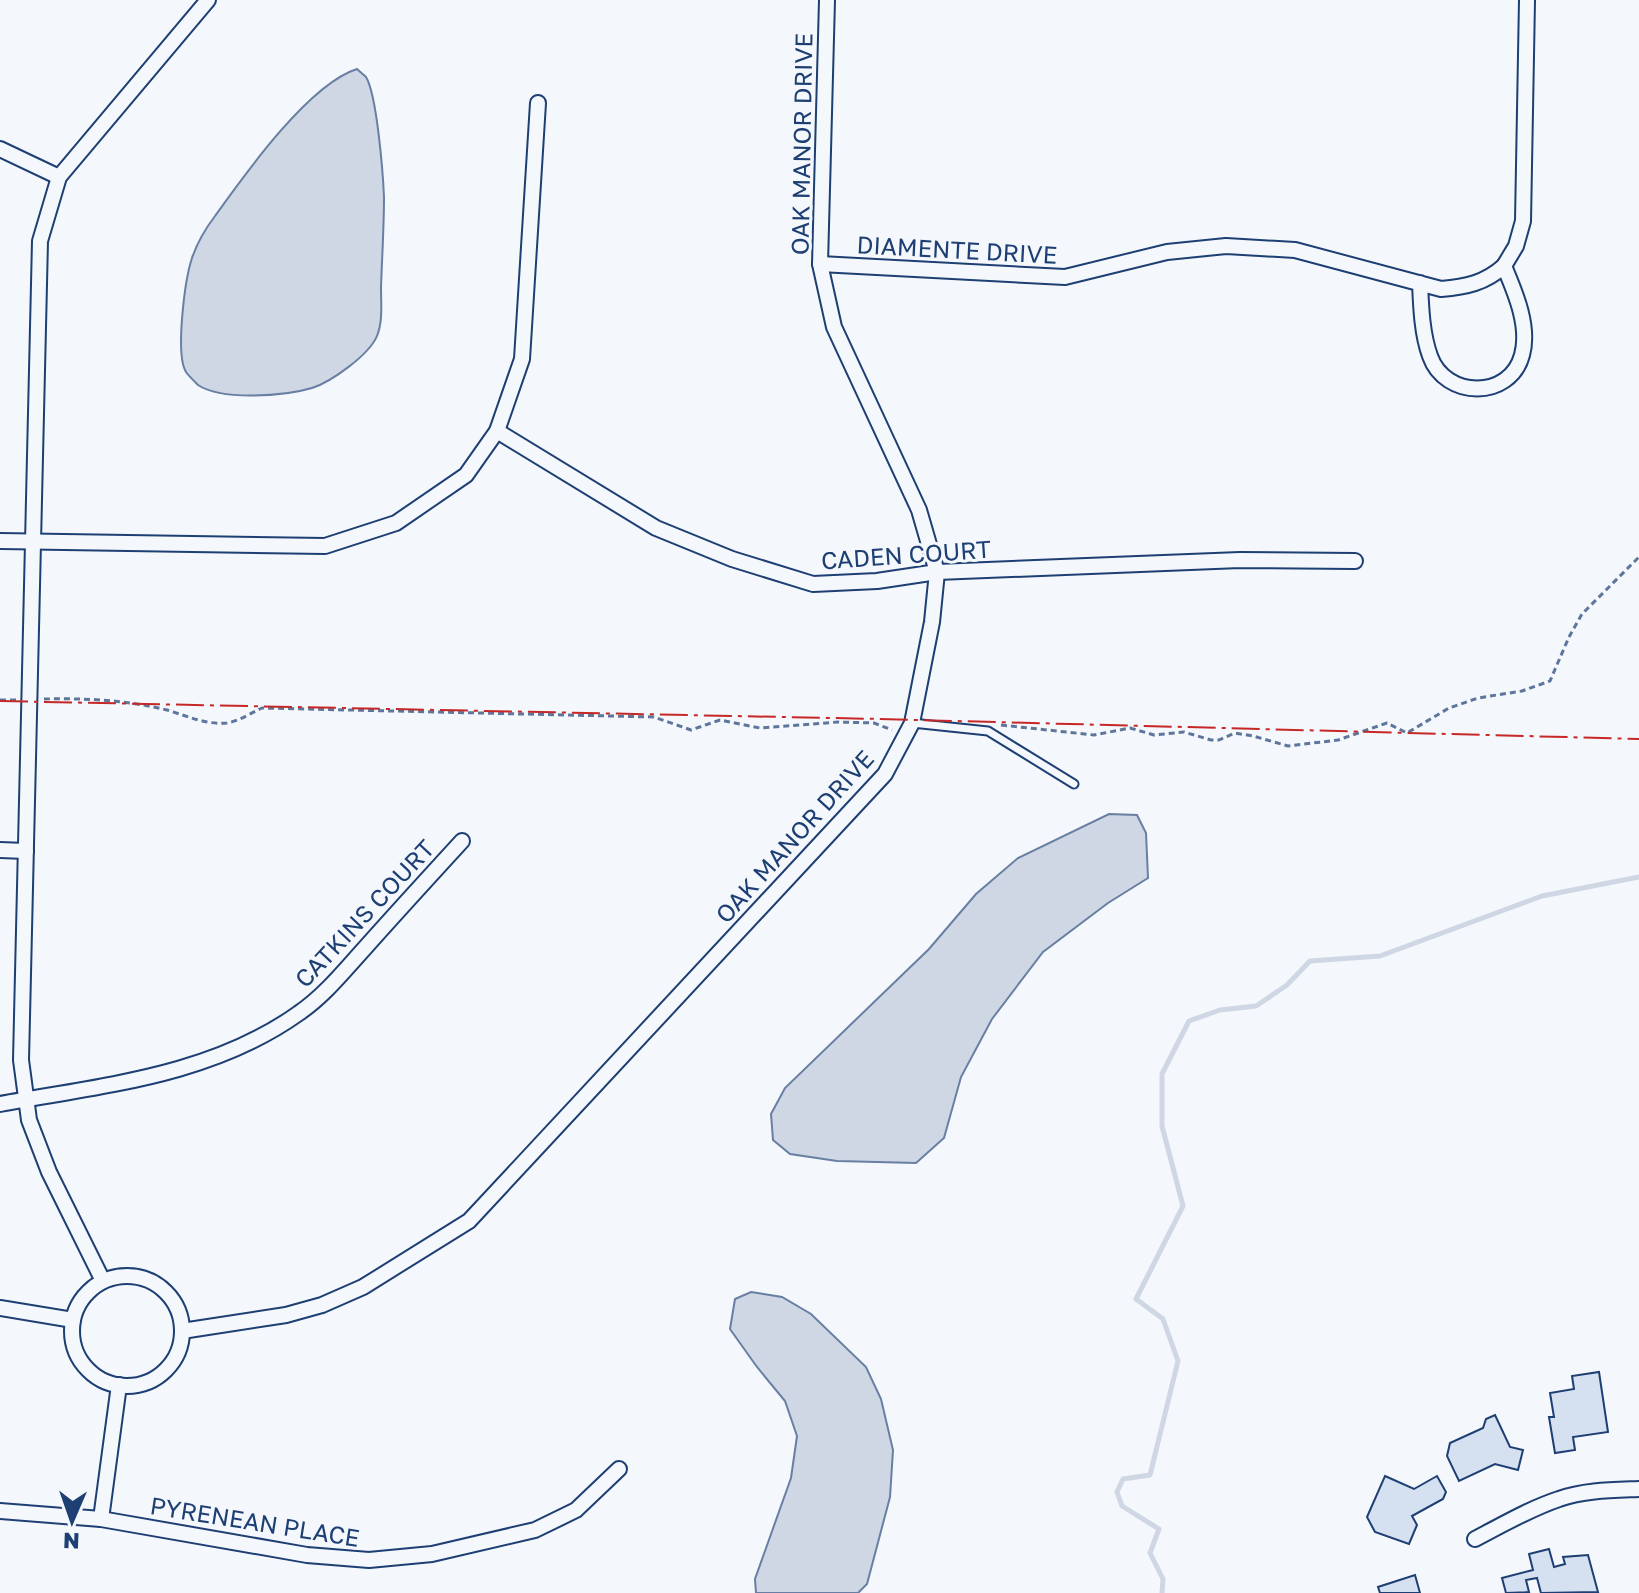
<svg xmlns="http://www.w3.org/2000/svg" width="1639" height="1593" viewBox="0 0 1639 1593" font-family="'Golos Text',sans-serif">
<rect width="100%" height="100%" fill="#f4f7fb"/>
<!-- water -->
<g fill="#cfd7e4" stroke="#687fa3" stroke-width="2">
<path d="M357 69C360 72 363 74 366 77 377 95 383 174 384 197 384 227 382 257 381 288 381 303 383 321 377 336 369 355 331 382 312 388 285 396 222 401 198 385 195 382 188 375 186 372 175 354 185 279 192 258 197 243 206 228 215 216 245 174 309 84 357 69Z"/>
<path d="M1109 814 1137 815 1146 833 1148 878 1108 903 1043 952 992 1019 961 1077 944 1138 916 1163 837 1161 790 1154 773 1140 771 1114 785 1088 929 949 976 894 1018 858Z"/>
<path d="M751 1292 782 1297 811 1314 866 1367 881 1399 893 1450 890 1497 867 1584 858 1593H756L755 1579 791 1478 797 1436 785 1401 757 1367 730 1329 735 1299Z"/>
</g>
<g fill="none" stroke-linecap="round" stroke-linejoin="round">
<!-- stream -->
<path stroke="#cfd7e4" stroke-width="5" d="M1162 1593 1163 1579 1150 1553 1159 1529 1122 1506 1117 1492 1123 1479 1150 1475 1178 1361 1163 1319 1136 1299 1183 1206 1162 1126V1074L1189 1021 1220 1010 1256 1006 1287 985 1310 961 1380 956 1542 896 1639 877"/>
</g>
<!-- building -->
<g fill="#d5e0f0" stroke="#1d3f73" stroke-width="2">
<path d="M1599 1372 1608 1432 1573 1437 1575 1450 1555 1453 1549 1417H1554L1550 1393 1574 1389 1572 1376Z"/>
<path d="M1495 1415 1510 1447 1523 1450 1518 1470 1495 1464 1459 1481 1447 1456 1450 1443 1483 1428 1486 1419Z"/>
<path d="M1385 1476 1414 1489 1437 1476 1446 1492 1443 1499 1412 1516 1417 1525 1409 1544 1375 1532 1367 1517Z"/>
<path d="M1549 1549 1554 1567 1565 1564 1563 1557 1588 1555 1598 1592 1541 1593 1537 1578 1526 1580 1529 1592 1506 1593 1502 1578 1533 1570 1529 1554Z"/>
<path d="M1415 1575 1420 1593H1380L1378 1587Z"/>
</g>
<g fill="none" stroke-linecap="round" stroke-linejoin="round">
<!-- lane casing -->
<g stroke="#1d3f73" stroke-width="11">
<path id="lane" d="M912 723 988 731 1074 784"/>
</g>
<!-- street casing -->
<g stroke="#1d3f73" stroke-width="18">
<g id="street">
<path d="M0 149 59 177"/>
<path d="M820 264 1065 277 1167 252 1226 246 1295 250 1441 289C1466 287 1485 283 1504 266 1515 292 1530 326 1522 355 1510 400 1445 399 1430 356 1422 334 1421 307 1420 283"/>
<path d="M1504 266 1516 246 1523 221 1527 0"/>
<path d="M497 431 656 528 732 559 813 584 877 581 937 572 1240 560 1355 561"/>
<path d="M0 541 325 546 396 523 466 475 497 431 522 359 538 103"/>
<path d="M0 850 26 851"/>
<path d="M0 1104C104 1085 211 1076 299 1013 324 996 344 971 364 949 396 913 429 877 462 841"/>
<circle cx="127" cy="1331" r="55"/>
<path d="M103 1281 49 1172 29 1120 21 1060 40 241 59 177 208 0"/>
<path d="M0 1308 73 1320"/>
<path d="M182 1331 286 1315 322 1305 363 1287 469 1221 885 774 912 723 932 622 937 572 919 510 834 327 820 264 827 0"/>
<path d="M0 1511 101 1519 307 1555 369 1560 432 1554 535 1530 576 1510 619 1469"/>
<path d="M101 1519 119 1385"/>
<path d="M1475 1539C1502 1525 1529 1509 1559 1499 1584 1490 1613 1490 1639 1489"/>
</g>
</g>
<!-- path -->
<g stroke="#5e769c" stroke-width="3" stroke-dasharray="6 4" stroke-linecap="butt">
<path d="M44 699C84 698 127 700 167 710 187 716 206 725 227 723 239 721 251 713 262 708L654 717 691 730 720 720 760 728 838 722 874 723 892 730"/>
<path d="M0 700H16"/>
<path d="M1001 725 1094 735 1130 728 1154 735 1184 732 1211 740H1219L1235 733 1253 736 1288 746 1338 740 1387 723 1407 733 1449 708 1478 698 1522 691 1550 681 1569 637 1582 614 1639 557"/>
</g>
<!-- lane -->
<use href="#lane" stroke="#f4f7fb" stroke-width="7"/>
<!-- street -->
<use href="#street" stroke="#f4f7fb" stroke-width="14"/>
<!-- power -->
<path stroke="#c62828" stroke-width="2" stroke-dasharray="28 6 4 6" stroke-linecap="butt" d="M0 701 880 719 1639 739"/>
</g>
<g text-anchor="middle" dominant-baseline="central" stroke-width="6" stroke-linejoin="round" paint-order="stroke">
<!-- street labels -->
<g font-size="24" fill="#1d3f73" stroke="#f4f7fb">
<text transform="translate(801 144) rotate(-89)">OAK MANOR DRIVE</text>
<text transform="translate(957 249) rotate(3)">DIAMENTE DRIVE</text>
<text transform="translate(906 554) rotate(-4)">CADEN COURT</text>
<text transform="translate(794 836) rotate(-48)">OAK MANOR DRIVE</text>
<text transform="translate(364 913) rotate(-47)">CATKINS COURT</text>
<text transform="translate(255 1521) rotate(9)">PYRENEAN PLACE</text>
</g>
</g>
<!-- north arrow -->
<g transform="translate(72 1521) rotate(182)" stroke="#f4f7fb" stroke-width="6" paint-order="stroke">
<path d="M0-6L14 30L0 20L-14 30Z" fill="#1d3f73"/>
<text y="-12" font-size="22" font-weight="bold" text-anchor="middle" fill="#1d3f73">N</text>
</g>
</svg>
